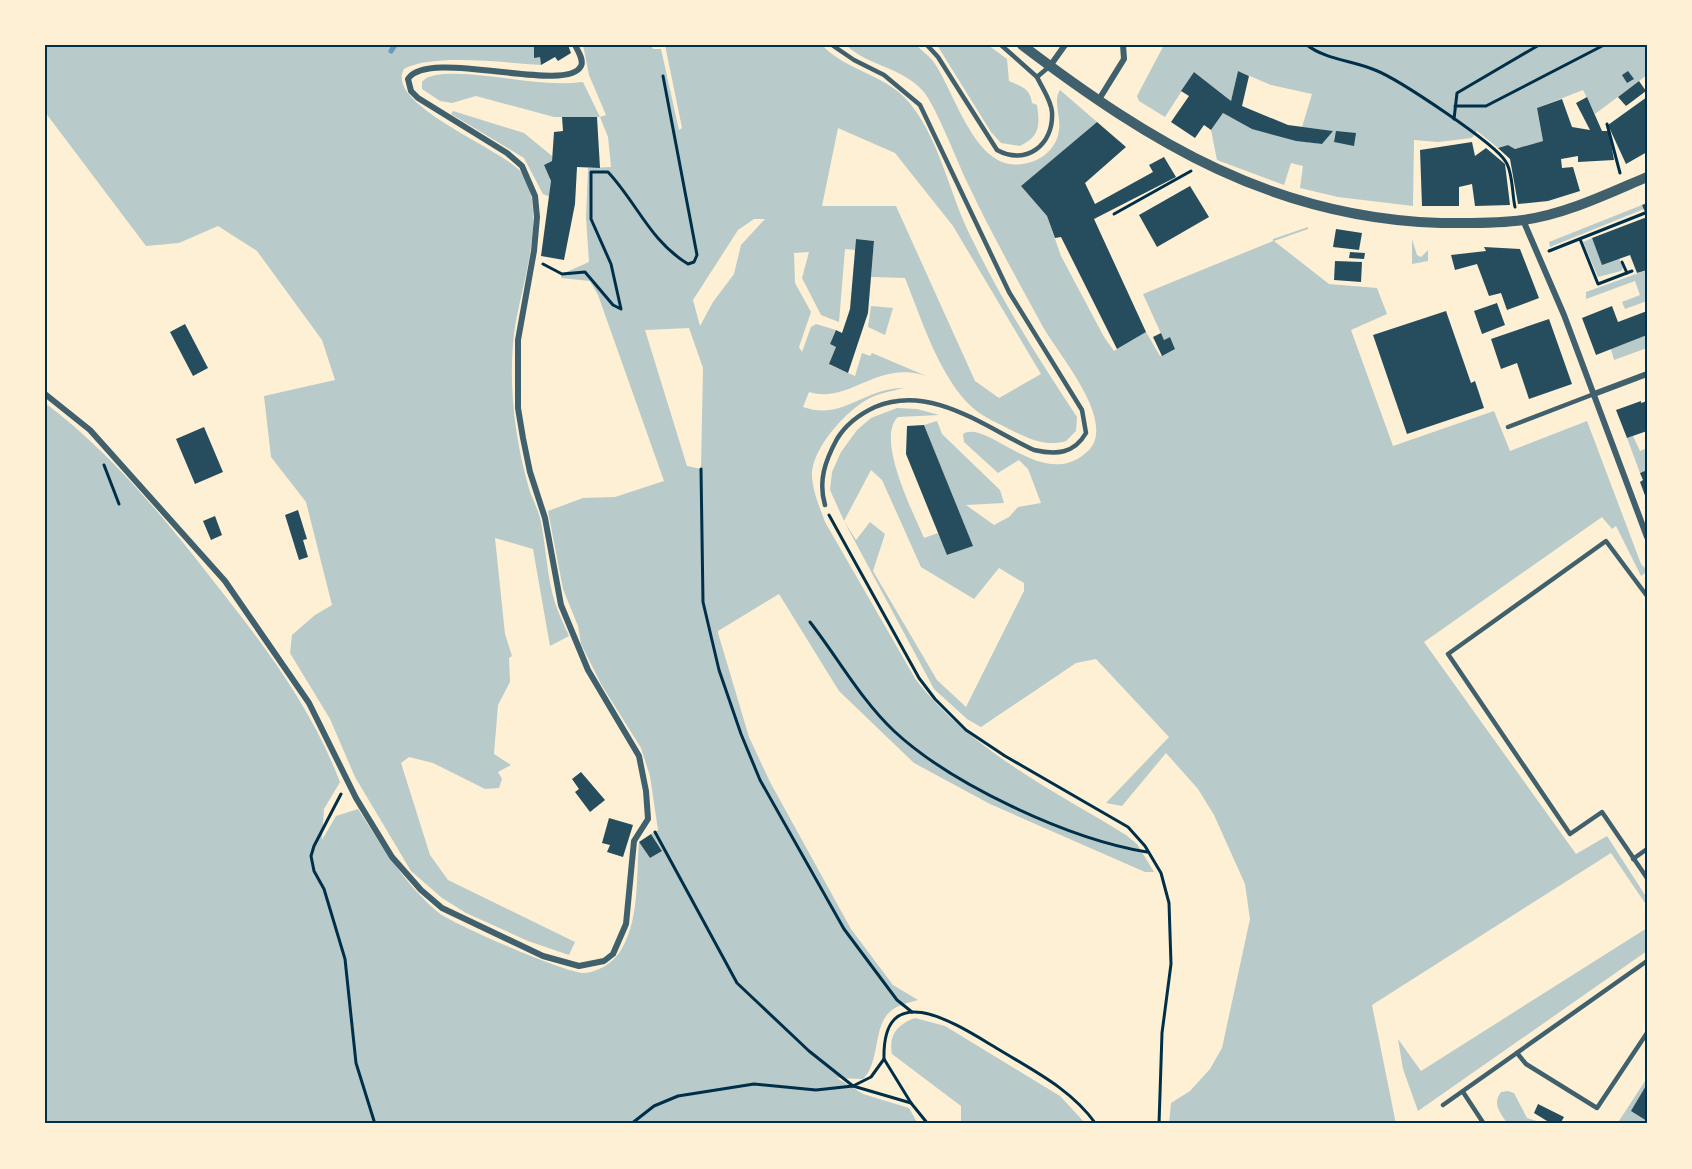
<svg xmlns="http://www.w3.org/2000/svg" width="1692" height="1169" viewBox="0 0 1692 1169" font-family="'Libre Baskerville',serif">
<rect width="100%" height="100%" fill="#fdf0d5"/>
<!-- green -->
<g fill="#b9caca" fill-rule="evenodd">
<path d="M45 45H534V57H540L541 65C506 63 433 53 404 69 384 104 500 148 520 171 527 179 530 189 532 200 538 245 520 290 514 334 508 386 515 442 530 492 534 502 539 512 541 522 546 548 547 577 555 603 559 614 564 625 569 636L550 646 533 549 495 538 505 634 512 656 509 658 510 682 498 705 494 754 511 765 498 772 502 779 499 788 485 789 433 763 409 757 401 763 430 855 448 880 575 942 569 955 528 941 466 913 442 898 411 871 355 777 330 719 290 653 292 635 315 615 332 605 306 502 271 457 264 396 335 380 322 340 257 251 218 226 179 243 146 246 45 112Z"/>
<path d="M583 45H651L653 49H661L679 130 682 128 665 45H822C845 70 883 74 906 99 938 134 948 189 968 231 999 296 1037 357 1077 417L1076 431 1066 441C1047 447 1030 439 1013 431 1000 424 984 418 973 408 940 379 921 318 905 278L871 277 874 241 856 239 855 250 845 249 839 322 821 315 802 278 809 252 794 253 795 283 811 312 799 347 802 352 811 327 816 324 836 330 830 344 836 347 830 365 855 376 862 353 870 356 872 353 931 378C879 356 851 405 809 392L803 407C843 421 863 388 904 388 892 391 879 393 868 399 846 411 810 450 812 477 813 492 820 508 825 522L916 680C972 751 1051 789 1126 835L1137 844 1154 872H1145L990 804 914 763 839 691 779 594 718 631V633L749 737 770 782 851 929 893 985 918 1000C911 1002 902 1004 895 1008 871 1022 882 1060 863 1079L837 1078 863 1094 909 1108 918 1124H45V403C109 451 162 515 211 578 261 641 311 706 340 782L324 809 322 840 336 816 358 809C382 846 404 884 439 913 453 924 569 975 585 973 598 972 612 963 619 953 640 923 636 877 639 842L650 858 662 850 651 834 658 830 650 776 641 748 601 684 581 644 578 626 563 589 548 511 583 498 615 497 664 481 598 295 590 281 561 278 562 274 589 262 586 217 588 168 611 167 608 137 600 117H554L476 96 452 103 440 101 422 89V82C427 76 435 75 443 74 489 71 535 88 583 82L600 117 606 115 589 75ZM838 128 895 153 953 226 1041 374 999 398 975 381 896 206H822ZM754 219H765L741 245 734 274 713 302 700 326 693 300 738 230ZM689 328 703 368 701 469 687 466 645 330Z"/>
<path d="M846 45H916C922 51 931 57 935 64 956 95 976 172 1022 164 1032 163 1043 158 1050 150 1070 127 1050 105 1060 90L1097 122 1021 186 1047 216 1061 256 1104 337 1114 351 1146 332 1160 356 1175 349 1170 337 1164 340 1143 294 1273 241V239L1308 227V229L1274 241 1329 284 1377 288 1387 314 1351 330 1393 446 1494 411 1510 451 1587 421 1641 564 1647 570V576L1645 573 1641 576 1616 526 1612 529 1602 517 1424 642 1576 854 1607 836 1647 898V906L1611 853 1372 1005 1396 1124H1169L1171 1103 1190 1091 1210 1069 1222 1048 1250 919 1245 884 1214 815 1198 789 1166 753 1122 806 1106 803 1169 737 1096 659 1076 663 981 727 967 719 934 689 844 521 830 490 832 472 841 452 857 430 871 418 897 408 917 409 939 415 898 417C875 438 914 514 924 538L938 533 948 555 972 546 924 425 937 421 942 434 1000 490 1004 503 966 505 994 525 1009 517 1018 507 1041 503 1028 469 1019 460 998 473 964 442 963 434C988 418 1043 494 1088 451 1118 422 1058 354 1043 327 1017 279 990 231 967 182 957 161 936 106 923 91 902 67 868 66 846 45ZM871 470 882 480 921 567 974 599 999 568 1024 583V591L966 707 937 680 873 571 885 534 870 522 856 540 844 521Z"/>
<path d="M937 45H988L1007 59 1009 81C1022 87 1030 88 1032 103L1037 105C1040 126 1040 136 1020 146L1001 143 991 132Z"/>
<path d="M1164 45H1647V75L1595 114 1583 90 1537 108 1543 141 1515 149 1508 145 1498 148 1477 131 1472 138 1438 142 1414 140 1413 206 1338 197 1300 188 1303 166 1291 163 1284 185 1217 160 1211 130 1223 113C1256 131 1285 140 1322 144L1332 131 1302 127 1312 94 1271 85 1238 71 1231 101 1194 72 1165 117 1139 101 1137 96Z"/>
<path d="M453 111 524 133 552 156V161L544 165 551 181 550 197 543 194 524 158 451 114Z"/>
<path d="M1642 205 1644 209 1550 247 1549 242Z"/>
<path d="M1592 238 1602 264 1619 258 1623 268 1621 271 1598 277 1583 242Z"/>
<path d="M1412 239 1417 255 1421 257 1428 250V261L1412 264Z"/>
<path d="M1647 270V301L1625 309 1622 302 1640 295 1635 281 1586 299V292Z"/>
<path d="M871 306 893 308 885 335 868 327Z"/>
<path d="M1647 335V348L1614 360 1611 349Z"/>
<path d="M1633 436 1640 451 1647 448V470L1640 473 1627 438Z"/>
<path d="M1647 928V951L1418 1111 1403 1069 1398 1039 1421 1071Z"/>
<path d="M915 1018 945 1026 1060 1096 1086 1124H961V1106L892 1054C888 1035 898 1024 915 1018Z"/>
<path d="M1647 1078V1124H1617Z"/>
<path d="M1508 1091 1514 1093 1527 1118 1546 1124H1508C1500 1113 1492 1104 1501 1092Z"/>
</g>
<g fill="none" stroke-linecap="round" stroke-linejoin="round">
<!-- stream -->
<path stroke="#669bbc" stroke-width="5" d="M391 51 395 45"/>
</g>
<!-- building -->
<g fill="#264d5e">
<path d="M534 45H568L571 53 558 61 555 57 541 65 540 57 534 58Z"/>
<path d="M1238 71 1249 76 1242 106 1288 125 1333 131 1322 144 1296 141 1252 129 1223 113 1211 130 1204 125 1195 138 1171 122 1189 96 1181 91 1194 72 1231 101Z"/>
<path d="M1628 71 1634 79 1627 83 1622 75Z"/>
<path d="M1639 81 1646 91 1626 106 1618 97Z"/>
<path d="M1587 97 1602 131H1609L1614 160 1578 162V156L1561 159 1562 168 1573 167 1580 191 1548 201 1518 204 1510 159 1498 148 1508 145 1515 149 1543 141 1537 108 1562 99 1572 127 1590 130 1576 103Z"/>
<path d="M1647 97V152L1626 164 1608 125Z"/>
<path d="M562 117H597L600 168 577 167 575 204 564 260 541 256 551 181 544 165 552 161 554 132 563 131Z"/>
<path d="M1097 122 1126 147 1085 183 1095 204 1153 172 1149 165 1164 157 1176 177 1094 219 1146 332 1117 349 1061 237 1055 238 1047 216 1021 186Z"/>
<path d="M1336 131 1356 133 1354 146 1334 142Z"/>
<path d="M1472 142 1475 156 1486 148 1505 164 1510 205 1475 206 1472 184 1459 187V206H1422L1420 150Z"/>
<path d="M1190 186 1209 217 1157 247 1139 215Z"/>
<path d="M1647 203V270L1637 273 1630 255 1602 265 1592 238 1647 217 1642 205Z"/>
<path d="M1336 229 1362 233 1359 250 1333 247Z"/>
<path d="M856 239 874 241 868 313 848 373 829 364 836 347 830 344 836 330 842 333 850 309Z"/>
<path d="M1484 247 1520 249 1539 298 1507 310 1501 293 1489 296 1477 264 1455 270 1451 255 1486 251Z"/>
<path d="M1350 252 1365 253 1364 259 1349 258Z"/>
<path d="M1335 261 1362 262 1361 282 1334 280Z"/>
<path d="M1497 303 1505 325 1482 334 1474 311Z"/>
<path d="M1612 306 1618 322 1647 311V335L1596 355 1582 318Z"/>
<path d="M1446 311 1471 383 1475 381 1484 408 1407 434 1373 335Z"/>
<path d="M1549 319 1572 384 1529 399 1517 363 1501 369 1491 339Z"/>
<path d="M185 324 208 368 193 376 170 332Z"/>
<path d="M1161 333 1164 340 1170 337 1175 349 1162 356 1153 337Z"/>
<path d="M1641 401V403L1647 401V431L1627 438 1616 410Z"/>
<path d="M924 425 973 546 947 555 906 454 907 426Z"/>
<path d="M204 427 223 472 195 484 176 439Z"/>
<path d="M1647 470V501L1640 482 1643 480 1640 473Z"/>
<path d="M298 510 307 539 303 540 308 557 299 560 285 515Z"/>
<path d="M215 516 222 535 211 540 203 521Z"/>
<path d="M581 772 605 800 590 812 575 792 579 789 572 779Z"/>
<path d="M609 818 633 825 623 857 607 852 610 845 602 843Z"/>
<path d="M651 834 662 851 650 858 639 842Z"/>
<path d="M1647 1084V1121L1631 1111Z"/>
<path d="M1538 1104 1564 1117 1560 1124H1552L1534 1113Z"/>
</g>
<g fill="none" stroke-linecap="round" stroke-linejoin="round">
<!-- path -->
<g stroke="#003049" stroke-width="3">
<path d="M1307 45C1324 59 1354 61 1375 70 1398 79 1495 143 1506 162 1513 173 1512 194 1515 207"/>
<path d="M1455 106H1486L1604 45"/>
<path d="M1454 119 1457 93 1539 45"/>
<path d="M1607 124 1620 173"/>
<path d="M1114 214 1191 171"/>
<path d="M1580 239 1598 284 1632 271"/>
<path d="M1549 251 1645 213"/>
<path d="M1622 262 1627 273"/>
<path d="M543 264 562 274 585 272 613 305 621 309 611 264 591 219V172H608C637 203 650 241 688 264L694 262 697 255 663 76"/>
<path d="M104 465 119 504"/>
<path d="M701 469 703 602 719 670 741 734 760 780 844 929 897 1000 912 1012"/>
<path d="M829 515 919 678 935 699 966 730 1005 756 1128 827 1145 846 1161 873 1169 903 1171 964 1162 1033 1159 1124"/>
<path d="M810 622C838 658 861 700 894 731 952 785 1069 839 1147 852"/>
<path d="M341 794 314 846 311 856 314 871 324 889 345 959 356 1063 375 1124"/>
<path d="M655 832 737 983 809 1051 853 1086 871 1077 884 1059"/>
<path d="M631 1124 654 1106 678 1096 754 1084 816 1090 853 1086 911 1103"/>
<path d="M928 1124 911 1103 884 1059C882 973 961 1027 998 1049 1034 1071 1071 1089 1096 1124"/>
</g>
<!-- service -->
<g stroke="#3f606c" stroke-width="4.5">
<path d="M927 45 938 57 997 150C1026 166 1054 145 1052 112 1051 100 1042 88 1037 77"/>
<path d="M1001 45 1037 77 1050 66"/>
<path d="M1508 427 1594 394"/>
<path d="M825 505C818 481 825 461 837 439 846 424 860 414 875 407 931 383 986 428 1034 450 1056 455 1074 454 1086 433L1082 410 1009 292 920 105 884 75 854 60 832 45"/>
<path d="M1647 596 1606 541 1448 654 1570 834 1602 812 1647 878"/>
<path d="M1633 859 1647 849"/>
<path d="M1517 1053 1526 1064 1597 1108 1647 1033"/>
<path d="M1463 1092 1484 1124"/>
<path d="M1443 1105 1647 961"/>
</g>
<!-- minor -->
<g stroke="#3f606c" stroke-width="6">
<path d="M1050 66 1065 45"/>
<path d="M1098 101 1124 59 1123 45"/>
<path d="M1523 220 1564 315 1647 537"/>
<path d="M45 394 90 430 225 581 309 703 356 798 392 857 421 890 442 908 543 956 579 966 604 961 613 954 626 924 634 841 648 819 646 791 639 756 588 670 561 605 545 518 530 472 523 438 518 408V340L534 251 537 217 535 196 522 166 507 153 418 98 411 91 408 79C428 47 567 95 581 66 584 60 578 51 575 45"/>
<path d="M1594 394 1647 374"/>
</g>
<!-- tertiary -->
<path stroke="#3f606c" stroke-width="10" d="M1022 45C1151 143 1274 218 1441 223 1468 223 1496 224 1523 220 1566 214 1607 194 1647 177"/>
</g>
<!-- border -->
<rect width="1692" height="1169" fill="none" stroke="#fdf0d5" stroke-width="93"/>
<rect x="46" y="46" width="1600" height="1076" fill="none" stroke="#003049" stroke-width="2"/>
</svg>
